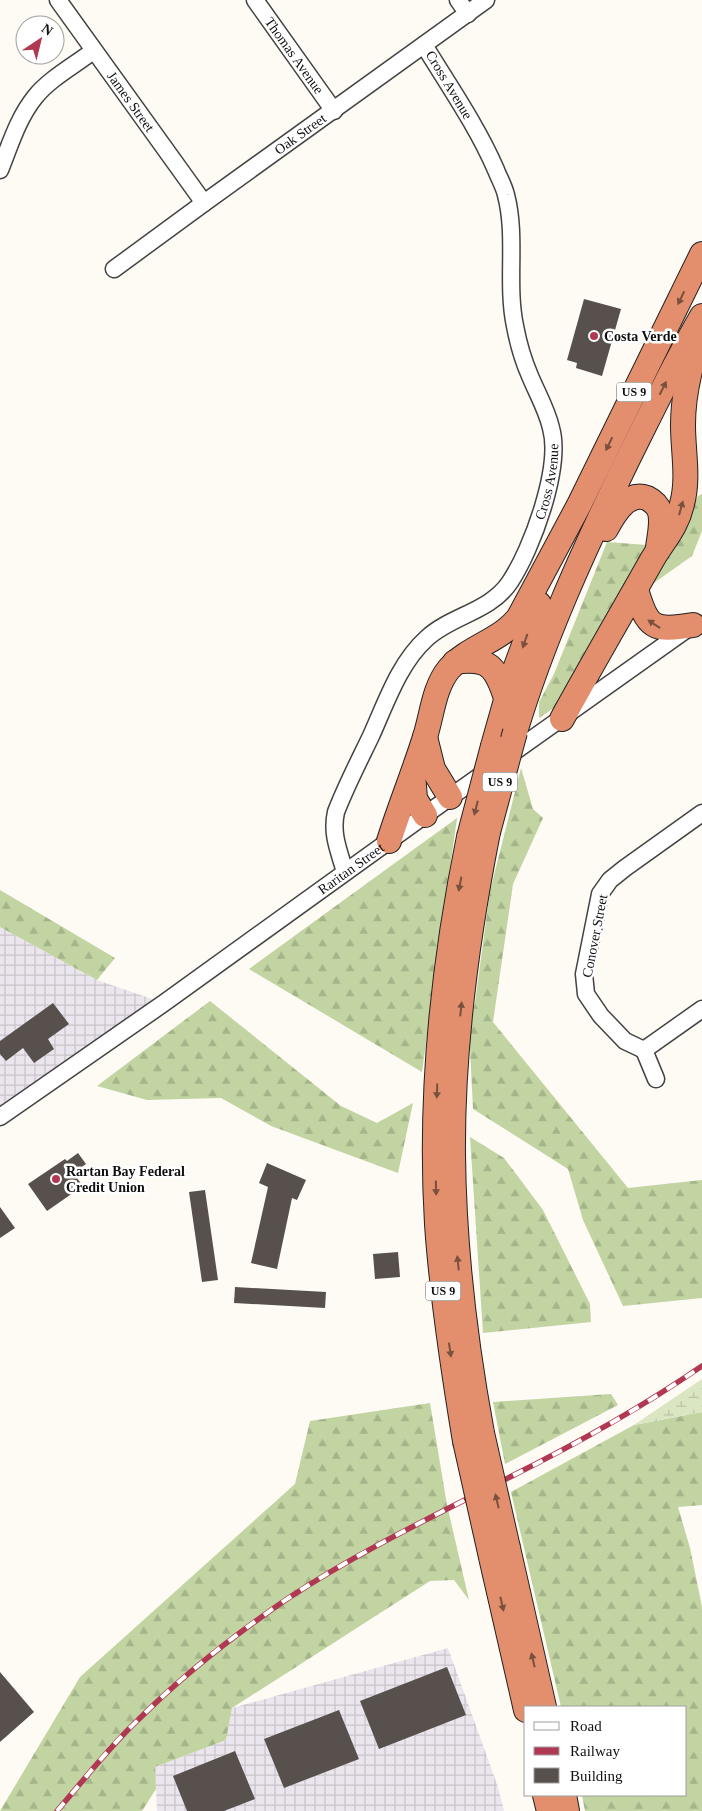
<svg xmlns="http://www.w3.org/2000/svg" width="702" height="1811" viewBox="0 0 702 1811" font-family="'Times New Roman',serif">
<defs>
<pattern id="industrial-grid" width="8" height="8" patternUnits="userSpaceOnUse" patternTransform="scale(1.25)"><rect width="8" height="8" fill="#ebe6ed"/><path d="M0 4h8M4 0v8" fill="none" stroke="#c8c4ca"/></pattern>
<pattern id="forest-firs" width="22" height="20" patternUnits="userSpaceOnUse" patternTransform="scale(1.25)"><rect width="22" height="20" fill="#c1d4a2"/><path d="M5 1l3.5 6h-7zM16 11l3.5 6h-7z" fill="#a5b58a"/></pattern>
<pattern id="wetland-marsh" width="20" height="14" patternUnits="userSpaceOnUse" patternTransform="scale(1.25)"><rect width="20" height="14" fill="#dae5c1"/><path d="M1 5h8M5 5V1M11 12h8M15 12V8" fill="none" stroke="#bac3a5"/></pattern>
</defs>
<rect width="100%" height="100%" fill="#fefaf4"/>
<!-- industrial -->
<g fill="url(#industrial-grid)">
<path d="M0 927 97 980 164 1003 0 1117Z"/>
<path d="M448 1648 498 1787 504 1811H157L155 1767 226 1740 232 1708Z"/>
</g>
<!-- forest -->
<g fill="url(#forest-firs)">
<path d="M702 494V531L692 556 651 585 698 496Z"/>
<path d="M607 542 647 545 563 702 539 718V702L554 674Z"/>
<path d="M521 768 533 809 543 818 513 884 493 1022 628 1188 702 1180V1298L623 1306 583 1220 568 1169 473 1109 469 1029 475 1003 490 891Z"/>
<path d="M457 818 422 1072 249 969Z"/>
<path d="M0 890 115 958 97 980 0 927Z"/>
<path d="M210 1001 341 1106 377 1123 413 1103 398 1173 271 1126 221 1098 147 1100 97 1086Z"/>
<path d="M470 1137 504 1158 543 1210 590 1304 591 1322 483 1333Z"/>
<path d="M611 1394 618 1405 505 1464 493 1402Z"/>
<path d="M430 1403 447 1505 469 1600 454 1580 430 1581 232 1708 226 1740 155 1767 156 1789 142 1811H0L80 1677 295 1484 310 1421Z"/>
<path d="M702 1412V1505L678 1507 690 1548 702 1607V1811H585L582 1795H686V1707H561L511 1492 634 1425Z"/>
</g>
<!-- wetland -->
<path fill="url(#wetland-marsh)" d="M702 1379V1412L634 1425Z"/>
<!-- building -->
<g fill="#57504d">
<path d="M584 299 621 309 602 376 576 368 577 363 567 360Z"/>
<path d="M53 1003 69 1024 48 1039 54 1049 34 1063 23 1048 6 1061 0 1054V1041Z"/>
<path d="M78 1153 86 1164 73 1173 83 1186 47 1211 28 1184 65 1159 67 1161Z"/>
<path d="M267 1163 306 1180 297 1200 292 1198 277 1269 251 1263 268 1187 259 1183Z"/>
<path d="M205 1190 218 1280 202 1282 189 1192Z"/>
<path d="M0 1207 15 1228 0 1238Z"/>
<path d="M398 1252 400 1277 375 1279 373 1254Z"/>
<path d="M235 1287 326 1292 325 1308 234 1303Z"/>
<path d="M447 1667 466 1715 379 1749 360 1701Z"/>
<path d="M0 1672 34 1712 0 1742Z"/>
<path d="M339 1710 359 1759 284 1788 264 1739Z"/>
<path d="M235 1751 255 1799 224 1811H187L173 1776Z"/>
</g>
<g fill="none" stroke-linecap="round" stroke-linejoin="round">
<!-- minor casing -->
<g stroke="#434343" stroke-width="19">
<g id="minor">
<path id="s1" d="M58 0 204 203"/>
<path id="s2" d="M255 0 334 111"/>
<path d="M458 0 468 14"/>
<path d="M0 170C10 145 18 118 35 97 49 79 75 65 93 51"/>
<path id="s3" d="M114 269 204 203 486 0"/>
<path id="s4" d="M345 872C339 851 331 834 336 812 346 786 359 761 371 736 386 703 399 663 427 638 452 615 490 612 510 582 532 549 562 467 551 428 547 410 537 393 530 376 523 360 518 342 515 326 506 283 517 237 506 195 504 186 499 178 496 170 477 126 449 86 424 45"/>
<path d="M644 1050 625 1041 601 1016 586 994 584 974 600 894 610 880 625 868 702 813"/>
<path d="M644 1050 702 1009"/>
<path d="M644 1050 656 1079"/>
<path id="s5" d="M0 1117 164 1003 425 815 690 627"/>
</g>
</g>
<!-- highway casing -->
<g stroke="#212121" stroke-width="26">
<g id="highway">
<path d="M606 529C614 514 627 491 647 498 653 501 658 506 660 512 663 524 659 537 658 548"/>
<path d="M636 589C647 628 653 632 693 625"/>
<path d="M455 662C489 657 496 667 506 698"/>
<path d="M562 719C591 666 622 613 652 560 663 541 677 527 682 504 689 478 683 452 683 425 683 397 689 370 698 343"/>
<path d="M515 732C543 639 583 552 625 465 650 415 674 364 702 316"/>
<path d="M425 737 433 769 450 797"/>
<path d="M493 746 514 672 539 604"/>
<path d="M413 773 415 799 425 815"/>
<path d="M389 841C400 806 414 772 425 737 432 715 434 687 449 669 469 646 501 641 519 617L579 505 702 254"/>
<path d="M482 1433C465 1341 454 1248 453 1155 452 1046 467 938 488 832"/>
<path d="M465 1441C453 1369 442 1297 437 1224 429 1094 443 964 469 837"/>
<path d="M508 1548 544 1707"/>
<path d="M491 1557 526 1710"/>
<path d="M545 1795 549 1811"/>
<path d="M564 1795 567 1811"/>
</g>
</g>
<!-- minor -->
<use href="#minor" stroke="#fff" stroke-width="16"/>
<!-- highway -->
<use href="#highway" stroke="#e38f6d" stroke-width="24"/>
<!-- rail casing -->
<g stroke="#b03852" stroke-width="5.5">
<path id="rail" d="M57 1811C84 1780 109 1747 139 1719 185 1673 237 1633 290 1597 360 1551 436 1515 510 1477 576 1444 641 1408 702 1366"/>
</g>
<!-- rail -->
<use href="#rail" stroke="#fff" stroke-width="4" stroke-dasharray="11" stroke-linecap="butt"/>
<!-- highway-bridge casing -->
<g stroke="#212121" stroke-width="26" stroke-linecap="butt">
<g id="highway-bridge">
<path d="M488 832 515 732"/>
<path d="M469 837 493 746"/>
<path d="M482 1433 508 1548"/>
<path d="M465 1441 491 1557"/>
</g>
</g>
<!-- highway-bridge -->
<use href="#highway-bridge" stroke="#e38f6d" stroke-width="24"/>
</g>
<!-- one-way arrows -->
<defs><path id="oneway-solid" d="M-6-.8H1V-3.2L6.5 0L1 3.2V.8H-6Z" transform="scale(1.25)"/></defs>
<g fill="#7a503e">
<use href="#oneway-solid" transform="translate(681 298) rotate(116)"/>
<use href="#oneway-solid" transform="translate(663 388) rotate(-63)"/>
<use href="#oneway-solid" transform="translate(609 444) rotate(116)"/>
<use href="#oneway-solid" transform="translate(681 508) rotate(-75)"/>
<use href="#oneway-solid" transform="translate(654 624) rotate(-146)"/>
<use href="#oneway-solid" transform="translate(525 641) rotate(109)"/>
<use href="#oneway-solid" transform="translate(476 808) rotate(104)"/>
<use href="#oneway-solid" transform="translate(460 884) rotate(101)"/>
<use href="#oneway-solid" transform="translate(461 1009) rotate(-84)"/>
<use href="#oneway-solid" transform="translate(437 1091) rotate(92)"/>
<use href="#oneway-solid" transform="translate(436 1188) rotate(89)"/>
<use href="#oneway-solid" transform="translate(458 1263) rotate(-96)"/>
<use href="#oneway-solid" transform="translate(450 1350) rotate(82)"/>
<use href="#oneway-solid" transform="translate(497 1501) rotate(-103)"/>
<use href="#oneway-solid" transform="translate(502 1604) rotate(77)"/>
<use href="#oneway-solid" transform="translate(533 1660) rotate(-103)"/>
</g>
<!-- markers -->
<g fill="#b03852" stroke="#fff" stroke-width="2">
<circle cx="594" cy="336" r="5"/>
<circle cx="56" cy="1179" r="5"/>
</g>
<g text-anchor="middle" dominant-baseline="central" stroke-width="5" stroke-linejoin="round" paint-order="stroke">
<!-- shield labels -->
<g fill="#fff" stroke="#585858" stroke-width="1">
<rect x="616.5" y="382.5" width="35" height="19" rx="4"/>
<rect x="482.5" y="772.5" width="35" height="19" rx="4"/>
<rect x="425.5" y="1281.5" width="35" height="19" rx="4"/>
</g>
<g font-size="12" font-weight="bold" fill="#101010">
<text x="634" y="392">US 9</text>
<text x="500" y="782">US 9</text>
<text x="443" y="1291">US 9</text>
</g>
<!-- street labels -->
<g font-size="14" fill="#101010" stroke="#fff">
<text stroke="none"><textPath href="#s2" startOffset="68">Thomas Avenue</textPath></text>
<text transform="translate(449 85) rotate(59)">Cross Avenue</text>
<text stroke="none"><textPath href="#s1" startOffset="125">James Street</textPath></text>
<text stroke="none"><textPath href="#s3" startOffset="230">Oak Street</textPath></text>
<text stroke="none"><textPath href="#s4" startOffset="468">Cross Avenue</textPath></text>
<text stroke="none"><textPath href="#s5" startOffset="430">Raritan Street</textPath></text>
<text transform="translate(595 936) rotate(-79)">Conover Street</text>
</g>
<!-- poi labels -->
<g font-size="14" font-weight="bold" fill="#101010" stroke="#fff" text-anchor="start">
<text x="604" y="336">Costa Verde</text>
<text x="66" y="1171">Rartan Bay Federal<tspan x="66" dy="16">Credit Union</tspan></text>
</g>
</g>
<!-- legend -->
<rect x="524" y="1706" width="162" height="90" fill="#ffffff" stroke="#9f9f9f"/>
<rect x="534" y="1722" width="25" height="8" fill="#ffffff" stroke="#9f9f9f"/>
<text x="570" y="1731" font-size="15" fill="#101010">Road</text>
<rect x="534" y="1747" width="25" height="8" fill="#b03852" stroke="#9f9f9f"/>
<text x="570" y="1756" font-size="15" fill="#101010">Railway</text>
<rect x="534" y="1768" width="25" height="15" fill="#57504d" stroke="#9f9f9f"/>
<text x="570" y="1781" font-size="15" fill="#101010">Building</text>
<!-- north arrow -->
<g transform="translate(40 40) rotate(35)"><circle r="24" fill="#ffffff" stroke="#9f9f9f"/>
<path d="M0-4L9 19L0 12L-9 19Z" fill="#b03852"/>
<text y="-8" font-size="14" font-weight="bold" text-anchor="middle" fill="#101010">N</text>
</g>
</svg>
